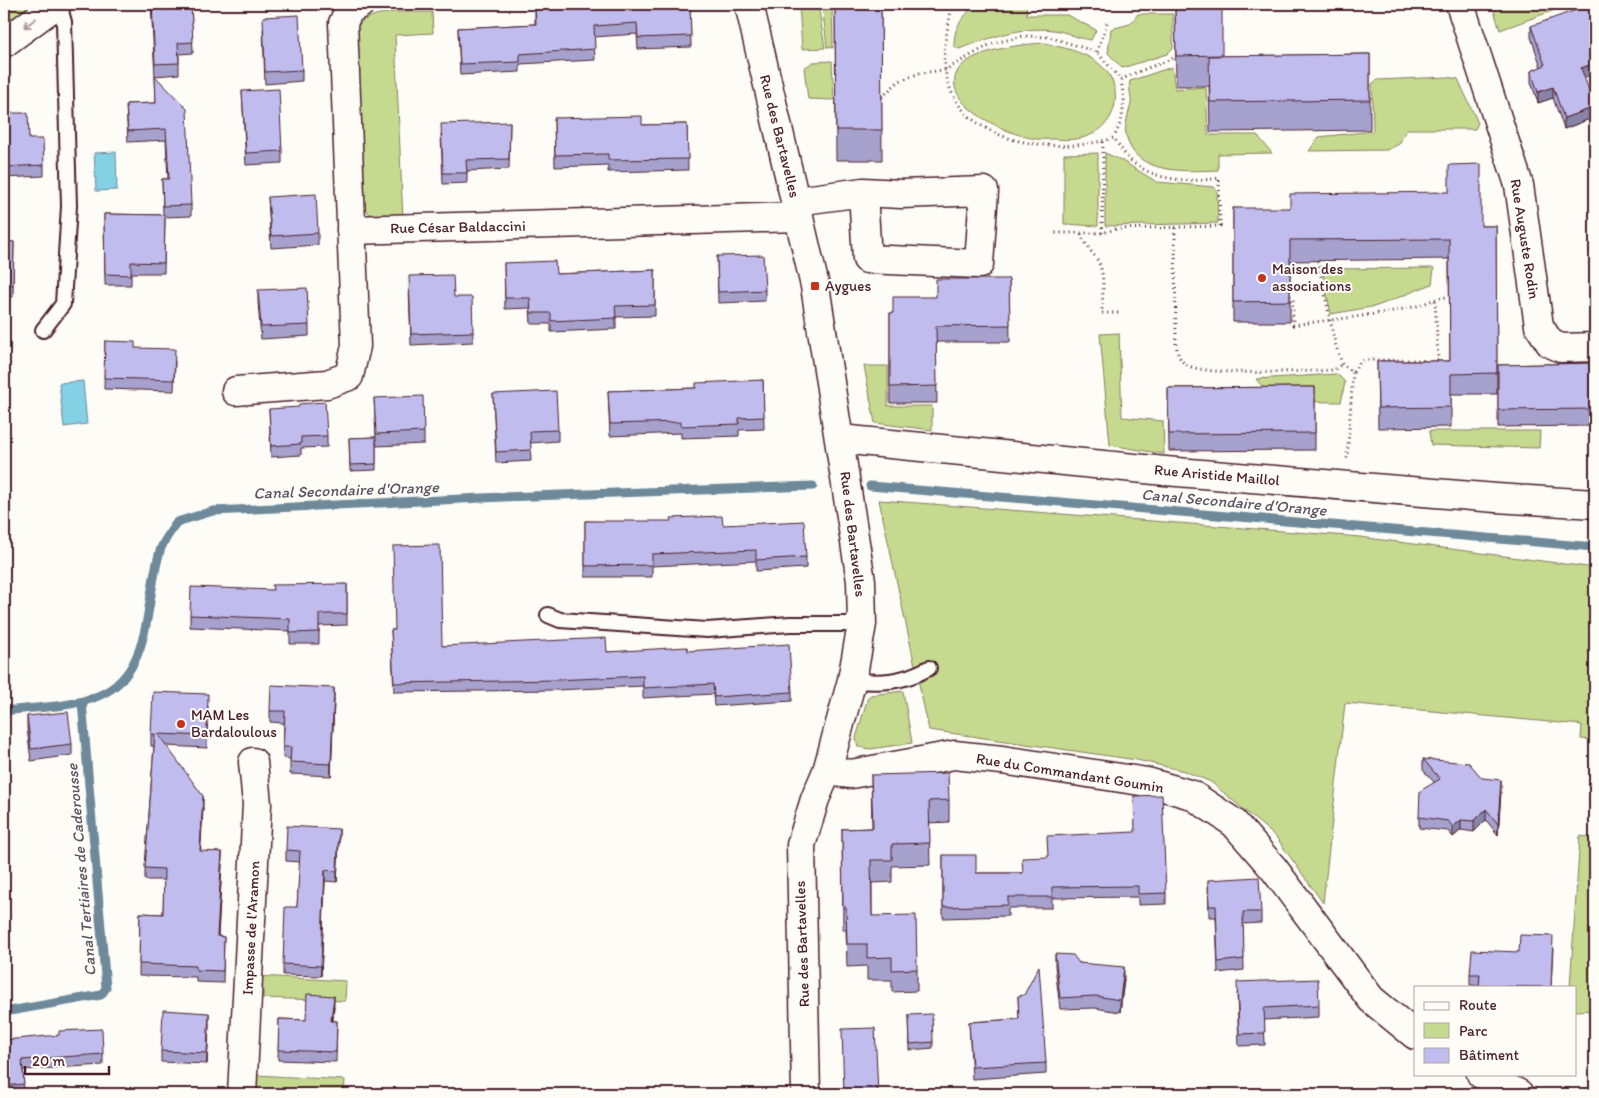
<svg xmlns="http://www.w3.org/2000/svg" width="1599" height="1098" viewBox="0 0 1599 1098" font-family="Itim,sans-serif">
<rect width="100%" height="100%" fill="#fdfcf7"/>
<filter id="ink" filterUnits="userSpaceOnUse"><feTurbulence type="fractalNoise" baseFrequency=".02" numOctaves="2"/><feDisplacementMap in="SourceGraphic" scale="10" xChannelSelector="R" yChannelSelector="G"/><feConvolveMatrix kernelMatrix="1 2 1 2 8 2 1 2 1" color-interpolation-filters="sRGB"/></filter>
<g filter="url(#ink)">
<!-- green -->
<g fill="#c5da8f" stroke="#887c5d">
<path d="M4 4H40L4 33Z"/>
<path d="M799 4H818L825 48 802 49Z"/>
<path d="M822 4H832L833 48 827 47Z"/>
<path d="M975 4H1026L1027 15H1067L1096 30 1091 40C1078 39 1066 31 1053 30 1020 26 990 38 959 49L954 46C954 24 963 19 975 4Z"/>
<path d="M1492 4H1571L1500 30Z"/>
<path d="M432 12 433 33 395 35 403 221C369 222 366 214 354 185L362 183 359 59H350C351 51 351 40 354 32 365 6 409 13 432 12Z"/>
<path d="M1138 14H1173V48L1167 54 1122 68 1108 53 1111 29 1130 24Z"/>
<path d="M1045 43C1063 48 1083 51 1098 63 1125 83 1120 124 1088 136 1079 140 1064 140 1054 139 1047 139 1039 140 1031 138 1008 134 941 105 957 72 968 50 1023 44 1045 43Z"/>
<path d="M832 61 834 100 808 99 804 68 813 62Z"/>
<path d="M1172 67 1175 89 1206 87 1208 135H1257L1272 153 1218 154V170C1187 171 1133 176 1126 134 1124 126 1129 112 1131 104 1132 96 1128 89 1130 81Z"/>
<path d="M1447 77 1458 79 1478 123 1475 129H1407L1399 144 1387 150 1309 151 1319 137 1373 131 1372 84 1377 80Z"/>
<path d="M1098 153V226L1064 224V154Z"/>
<path d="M1105 153 1119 159 1157 182 1214 187 1217 191 1218 223 1105 226Z"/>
<path d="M1434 268 1432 284 1377 306 1331 314 1323 277 1325 269Z"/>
<path d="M1119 333 1122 417 1163 421 1164 454 1110 445 1100 334Z"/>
<path d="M864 366H888V406H932V430L875 423Z"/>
<path d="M1337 374 1345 382 1341 402 1274 401 1256 379Z"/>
<path d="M1429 431H1540L1539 448 1431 445Z"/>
<path d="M879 500 1360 537 1595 568V740L1581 739 1582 725 1345 703 1323 903 1276 837 1211 782 1184 771 1137 760 929 730Z"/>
<path d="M903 691 912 743 870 749 858 747 856 738 868 697 871 695Z"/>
<path d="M1580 836 1595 838V1010L1575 1011V987H1570Z"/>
<path d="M259 976 346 981 345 1001 263 998V988H259Z"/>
<path d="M256 1075 345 1080 344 1094H256Z"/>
</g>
<!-- water -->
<g fill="#84d0e4" stroke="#6d899a">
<path d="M116 152 117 190 96 191 94 153Z"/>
<path d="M83 381 87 424 64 427 59 383Z"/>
</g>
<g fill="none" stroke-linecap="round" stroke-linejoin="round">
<!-- stream -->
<g stroke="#6d899a" stroke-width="9">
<path d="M870 486 1595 547"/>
<path d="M4 711C34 707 70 708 98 696 155 673 144 597 161 548 165 539 172 530 177 522L213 511 503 497 813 486"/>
<path d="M4 1012 101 995 106 988 82 702"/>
</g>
<!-- service casing -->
<g stroke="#4a1f2b" stroke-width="18">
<g id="service">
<path d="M43 330 63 304 69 206 64 22 59 4"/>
<path d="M548 615 560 620 707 630 790 624H862"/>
<path d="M852 680C881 684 903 682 929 668"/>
</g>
</g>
<!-- minor casing -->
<g stroke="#4a1f2b" stroke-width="31">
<g id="minor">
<path d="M1460 4 1519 185 1539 326 1550 343 1561 348 1595 347"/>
<path d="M4 43 57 4"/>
<path d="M796 201 863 192 867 259 979 264 984 191 901 194 863 192"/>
<path d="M351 230 799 217"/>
<path d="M236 391 327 384 349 376 356 346 343 23 349 10 360 4"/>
<path d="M840 439 1165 471 1496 498 1595 504"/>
<path d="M827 771 851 774 954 755 1002 760 1147 782 1192 795 1234 823 1274 869 1371 999 1415 1035"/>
<path d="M1481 1074 1519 1094"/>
<path d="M242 1094 257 804 253 762"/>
</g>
</g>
<!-- tertiary casing -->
<g stroke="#4a1f2b" stroke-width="31">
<path id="tertiary" d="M749 4 815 286 861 581 862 624 852 680 827 771 815 799 801 845 806 1094"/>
</g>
<!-- path -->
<g stroke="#4a1f2b" stroke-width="3" stroke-dasharray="1 4" stroke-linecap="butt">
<path d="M952 4C949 25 942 47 945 68 954 145 1054 156 1114 138 1119 145 1124 154 1130 160 1154 181 1189 183 1219 178L1220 226 1116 229 1102 233H1055"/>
<path d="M1097 52 1108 20"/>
<path d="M1121 80C1139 70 1158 65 1176 57"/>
<path d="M882 97 899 81 920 73 945 70 991 44 1023 36 1049 37 1097 52 1121 80 1124 100 1122 119 1114 138"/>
<path d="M1175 228 1176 345C1178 353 1179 361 1187 365 1208 377 1305 371 1334 370L1342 364"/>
<path d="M1102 233 1103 141"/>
<path d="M1081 234C1085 246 1092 251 1098 261 1106 276 1102 297 1102 313H1122"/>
<path d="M1318 261 1335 343 1342 364 1353 372 1347 459"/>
<path d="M1290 296 1293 299V325C1334 319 1373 316 1413 307 1427 304 1434 297 1450 297"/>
<path d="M1432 362 1438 360 1435 297"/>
<path d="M1353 372 1360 362 1365 360H1422L1427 362"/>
</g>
<!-- service -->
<use href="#service" stroke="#fdfcf7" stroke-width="14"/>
<!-- minor -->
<use href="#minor" stroke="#fdfcf7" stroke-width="28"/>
<!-- tertiary -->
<use href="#tertiary" stroke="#fdfcf7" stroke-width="28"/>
</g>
<!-- wall -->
<g fill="#a6a2cd" stroke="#4a1f2b">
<path d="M151 4H191L193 53 179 54V74L155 76Z"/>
<path d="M565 4H690L691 47 638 49 637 34 594 37 595 60 520 64V72L460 75 458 28 535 24V7Z"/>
<path d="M835 4H881L882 160H836Z"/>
<path d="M1175 4 1222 56 1370 54V130L1210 132 1209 86H1176Z"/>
<path d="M1531 26 1584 78 1595 117 1564 129 1553 98 1538 103 1531 82V71L1541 67 1531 37Z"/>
<path d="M263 29 302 70V81L265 84Z"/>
<path d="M155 76 191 205V216L165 217 164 273H131V285H105L104 214 163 215 162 179H168L166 140 128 142 126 104 156 103Z"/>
<path d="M242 91 282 151V163L246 165Z"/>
<path d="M4 113 29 139 44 165V176L4 178Z"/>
<path d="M554 118 642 125 687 124 688 170 608 172V165L555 167Z"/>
<path d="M510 122 509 169 467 171V183L443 184 441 134Z"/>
<path d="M268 197 318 233V245L271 248Z"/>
<path d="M1233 208 1481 226H1496L1497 394H1451V427L1378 428 1377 361H1450L1449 259 1290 261V322H1233Z"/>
<path d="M4 241 14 242 13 297 4 296Z"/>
<path d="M717 256 765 290V301L718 303Z"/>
<path d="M504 263 556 274 655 270V316L616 317V329L551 332V324H531L530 308 505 309Z"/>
<path d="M1009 279 1010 342H936L937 403H890V313H893L936 297Z"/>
<path d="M409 287 454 297 473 332V342L411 345Z"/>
<path d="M258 290 309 325V336L261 339 258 302Z"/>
<path d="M105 341 135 348 175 361 174 391 104 389Z"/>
<path d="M1595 363V426L1498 427V365Z"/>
<path d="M763 380 764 429 739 430V436L681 438V433L610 436 608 391 696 388Z"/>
<path d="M1315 387V450L1169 451 1168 388Z"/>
<path d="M493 394 558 430V441L530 443 531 461 496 463Z"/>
<path d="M374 398 424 432V444L376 446V439V470L350 471 349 438 376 437Z"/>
<path d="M269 409 327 436V447L301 448V455L271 457Z"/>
<path d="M585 521 723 525 806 557V568L756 571V561L652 566V577H585Z"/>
<path d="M347 584V625L319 626V644H290V631L190 627V615L273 590Z"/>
<path d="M391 630H395L442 646 607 652 688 651 792 692V701L714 706 713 694 643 698V686L556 690 394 692Z"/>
<path d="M334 700 331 776 290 774V759L283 758 284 723 270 722V711Z"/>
<path d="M208 706 207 748 167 746 203 808 200 851 222 864 218 936 224 937 223 983 196 982V977L139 976 140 913 163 914 164 880H145V868L154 746H151V734Z"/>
<path d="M27 716 72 744V755L31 761 27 728Z"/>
<path d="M1423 759 1482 778 1501 791 1498 835 1486 820 1474 832 1461 830 1453 837 1448 831 1419 828V817L1434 782 1423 770Z"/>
<path d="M871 775 949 800V822L929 823 930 865 892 866V882L872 883V916L917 969V991L892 992V980H867V966L847 967 846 930H843L842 829 872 828Z"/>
<path d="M339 840 337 882 325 881 321 976 283 975V964L297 907 300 862 286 861V850Z"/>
<path d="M943 855 976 873H1022L1048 857 1166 893V904L1138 905V897L1052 898V908H1008V916L943 918Z"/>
<path d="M1208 880 1261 912V923L1243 924 1244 970 1218 973 1216 917H1209Z"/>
<path d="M1553 948 1551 987H1479V986L1470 985V974L1519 952Z"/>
<path d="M1055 954 1124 979 1120 1012 1095 1008 1060 1009 1055 966Z"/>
<path d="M1237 993 1319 1005V1017L1264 1020 1265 1045 1239 1046Z"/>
<path d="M1018 996 1046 1063V1074L972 1079 969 1022 1019 1019Z"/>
<path d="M334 1006 333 1021H337L336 1062 278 1060 279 1019 306 1020Z"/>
<path d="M909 1015 933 1042V1048L910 1050Z"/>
<path d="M209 1024 207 1064 161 1062V1051Z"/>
<path d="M4 1040 103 1054V1065L23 1070 24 1094H4Z"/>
</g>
<!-- shaded-wall -->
<g fill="#8784a7" stroke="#4a1f2b">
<path d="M1595 63V73L1581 79V68Z"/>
<path d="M1553 87V98L1538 103V92Z"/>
<path d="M1595 107V117L1564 129V118Z"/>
<path d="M334 688V700L331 776V764Z"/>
<path d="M1501 780V791L1498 835V824Z"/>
<path d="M203 796V808L200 863V851Z"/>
<path d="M1486 809V820L1474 832V821Z"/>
<path d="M1461 820V830L1453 837V827Z"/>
<path d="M339 829V840L337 882V871Z"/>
<path d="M222 852V864L217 948V936Z"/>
<path d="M325 870V881L321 976V966Z"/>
<path d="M1124 967V979L1120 1012V1000Z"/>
<path d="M334 996V1006L331 1031V1021Z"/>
<path d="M209 1013V1024L207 1064V1053Z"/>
</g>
<!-- building -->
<g fill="#c1bcee" stroke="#4a1f2b">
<path d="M152 4H191L193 42 178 43 179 63 155 64Z"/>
<path d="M566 4H690L691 36 638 38 637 23 594 26 595 49 520 54V62L460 64 458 28 536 24 535 7Z"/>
<path d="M835 4H881L882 130H836Z"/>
<path d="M1175 4H1222V55L1176 56Z"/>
<path d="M1593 4H1595V63L1581 68 1595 107 1564 118 1553 87 1538 92 1531 71 1545 65 1531 26Z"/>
<path d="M299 15 302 70 265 72 263 17Z"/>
<path d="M1370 54V100L1210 102 1209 56Z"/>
<path d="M155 76 187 109 191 205 163 206 162 179H169L166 129 128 131 126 104 156 103Z"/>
<path d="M279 89 282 151 246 153 242 91Z"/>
<path d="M4 113H28L29 139H43L44 165 4 167Z"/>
<path d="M642 116V125L687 124 688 159 608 160V154L555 155 554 118Z"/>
<path d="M510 122 509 159 466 160 467 173H443L441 124Z"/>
<path d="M1481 164V226H1496L1497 373 1451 374V407L1378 408 1377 361H1450L1449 239 1290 240V301L1233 302V208H1290V194L1449 192V165Z"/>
<path d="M316 194 318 233 271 236 268 197Z"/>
<path d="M104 214 165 215 164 263 131 262V275L105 274Z"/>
<path d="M4 241 14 242 13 285H4Z"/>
<path d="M763 255 765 290 718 292 717 256Z"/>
<path d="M555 261 556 274 655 270V305L615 306 616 318 551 321V313H531L530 298H505L504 263Z"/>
<path d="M453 275 454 297H472L473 332 411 334 409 276Z"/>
<path d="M936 279H1009L1010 325 936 326 937 386 890 387V313H893V297H936Z"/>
<path d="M307 288 309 325 261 327 258 290Z"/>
<path d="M105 341 135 342V348L175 349 174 380 104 378Z"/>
<path d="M1595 363V409L1498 410V365Z"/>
<path d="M763 380 764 417 739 418V424L681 426V422L610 424 608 391 696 388V383Z"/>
<path d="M1315 387V433L1169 434 1168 388Z"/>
<path d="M556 391 558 430 530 431 531 450 496 452 493 394Z"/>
<path d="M423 396 424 432 376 434 374 398Z"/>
<path d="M325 402 327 436 301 437V444L271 446 269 409 299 407V404Z"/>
<path d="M376 437V464L350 465 349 438Z"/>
<path d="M722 516 723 525 804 521 806 557 756 560V550L652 554V565L585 566V521H671V518Z"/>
<path d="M440 545 442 646 606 638 607 652 687 647 688 651 789 644 792 692 714 697 713 684 643 688V676L556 680 394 683 391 630H395L393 546Z"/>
<path d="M347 584V614H319V632L290 633V619L190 615 191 587 273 590 272 585Z"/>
<path d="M271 685 334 688 331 764 290 762 291 747H283L285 711H270Z"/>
<path d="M153 692 208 694 207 736 158 734 203 796 200 851 222 852 217 936 224 937 223 971 196 970V966L139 964 140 913 163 914 164 869 145 868 155 734H151Z"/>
<path d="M68 712 72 744 31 749 27 716Z"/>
<path d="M1423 759 1469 763 1482 778 1501 780 1498 824 1486 809 1474 821 1461 820 1453 827 1448 821 1419 817 1420 791 1440 779Z"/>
<path d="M948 773 949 800 929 801 930 843 892 844V860H871L872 916 916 915 917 969 892 970V957L867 958V944H847L846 907H843L842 829 873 828 871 775Z"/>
<path d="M1162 795 1166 893 1138 894V886L1052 887V897H1008V905L943 907V855H976V873H1023L1022 858 1048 857 1047 836 1135 832 1134 796Z"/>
<path d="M287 826 339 829 337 871 325 870 321 966 283 964 285 907H297L300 851 286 850Z"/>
<path d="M1259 877 1261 912H1243L1244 959 1218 962 1216 906H1209L1208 880Z"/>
<path d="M1520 935 1553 936 1551 987 1479 986 1480 974H1470L1472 950 1519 952Z"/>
<path d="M1055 954 1073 955 1079 963 1124 967 1120 1000 1095 996 1060 998Z"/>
<path d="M1039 966 1046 1063 972 1067 969 1022 1019 1019 1018 996 1024 995Z"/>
<path d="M1318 979 1319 1005 1264 1008 1265 1033 1239 1034 1237 982Z"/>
<path d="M307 994 334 996 331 1021H337L336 1052 278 1050 279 1019 306 1020Z"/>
<path d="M163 1010 209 1013 207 1053 161 1051Z"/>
<path d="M932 1014 933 1042 910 1044 909 1015Z"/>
<path d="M875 1028 878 1094H844L842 1029Z"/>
<path d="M102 1029 103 1054 22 1060 24 1084 4 1086V1040L59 1035V1031Z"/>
</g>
<!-- one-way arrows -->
<defs><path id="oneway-shaft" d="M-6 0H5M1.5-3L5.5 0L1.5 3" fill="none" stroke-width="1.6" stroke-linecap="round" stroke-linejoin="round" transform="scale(1.25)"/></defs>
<use stroke="#ac999b" href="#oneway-shaft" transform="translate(30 23) rotate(143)"/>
</g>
<!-- markers -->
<g fill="#c8321e" stroke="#fdfcf7" stroke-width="2">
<circle cx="1262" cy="278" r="5"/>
<rect x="810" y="281" width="10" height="10" rx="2.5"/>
<circle cx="181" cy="724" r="5"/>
</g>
<g text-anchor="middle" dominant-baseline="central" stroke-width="4" stroke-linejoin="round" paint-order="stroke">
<!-- street labels -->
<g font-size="15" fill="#4a1f2b" stroke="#fdfcf7">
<text transform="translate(780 136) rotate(76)">Rue des Bartavelles</text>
<text transform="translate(458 227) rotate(-1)">Rue César Baldaccini</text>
<text transform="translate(1525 239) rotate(81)">Rue Auguste Rodin</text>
<text transform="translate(1217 475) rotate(5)">Rue Aristide Maillol</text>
<text transform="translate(853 534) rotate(83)">Rue des Bartavelles</text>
<text transform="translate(1070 773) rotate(9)">Rue du Commandant Goumin</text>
<text transform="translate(251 928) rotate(-87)">Impasse de l'Aramon</text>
<text transform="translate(802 944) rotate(-92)">Rue des Bartavelles</text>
</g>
<!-- poi labels -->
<g font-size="15" fill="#4a1f2b" stroke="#fdfcf7" text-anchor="start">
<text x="1272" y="269">Maison des<tspan x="1272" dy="17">associations</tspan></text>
<text x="825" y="286">Aygues</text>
<text x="191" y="715">MAM Les<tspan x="191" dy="17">Bardaloulous</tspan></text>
</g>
<!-- water labels -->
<g font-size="16" font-style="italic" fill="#5b5462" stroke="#fdfcf7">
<text transform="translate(346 490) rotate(-2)">Canal Secondaire d'Orange</text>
<text transform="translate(1234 502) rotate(5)">Canal Secondaire d'Orange</text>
<text transform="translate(81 870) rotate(-95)">Canal Tertiaires de Caderousse</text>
</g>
</g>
<!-- margin -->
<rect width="1599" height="1098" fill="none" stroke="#fdfcf7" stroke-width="20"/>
<rect x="10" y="10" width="1579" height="1078" fill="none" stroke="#4a1f2b" stroke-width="2" filter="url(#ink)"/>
<!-- legend -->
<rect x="1414" y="986" width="162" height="90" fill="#fdfcf7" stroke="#b5a4a5"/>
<rect x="1424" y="1002" width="25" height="8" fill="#fdfcf7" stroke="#b5a4a5"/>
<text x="1459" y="1010" font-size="15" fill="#4a1f2b">Route</text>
<rect x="1424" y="1023" width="25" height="15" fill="#c5da8f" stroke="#b5a4a5"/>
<text x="1459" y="1036" font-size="15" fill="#4a1f2b">Parc</text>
<rect x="1424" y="1048" width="25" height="15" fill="#c1bcee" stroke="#b5a4a5"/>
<text x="1459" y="1060" font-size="15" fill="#4a1f2b">Bâtiment</text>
<!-- scale -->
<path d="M25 1066v8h84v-8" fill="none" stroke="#4a1f2b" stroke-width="2.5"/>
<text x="32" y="1066" font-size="15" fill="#4a1f2b" stroke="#fdfcf7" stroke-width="4" paint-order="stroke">20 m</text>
</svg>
